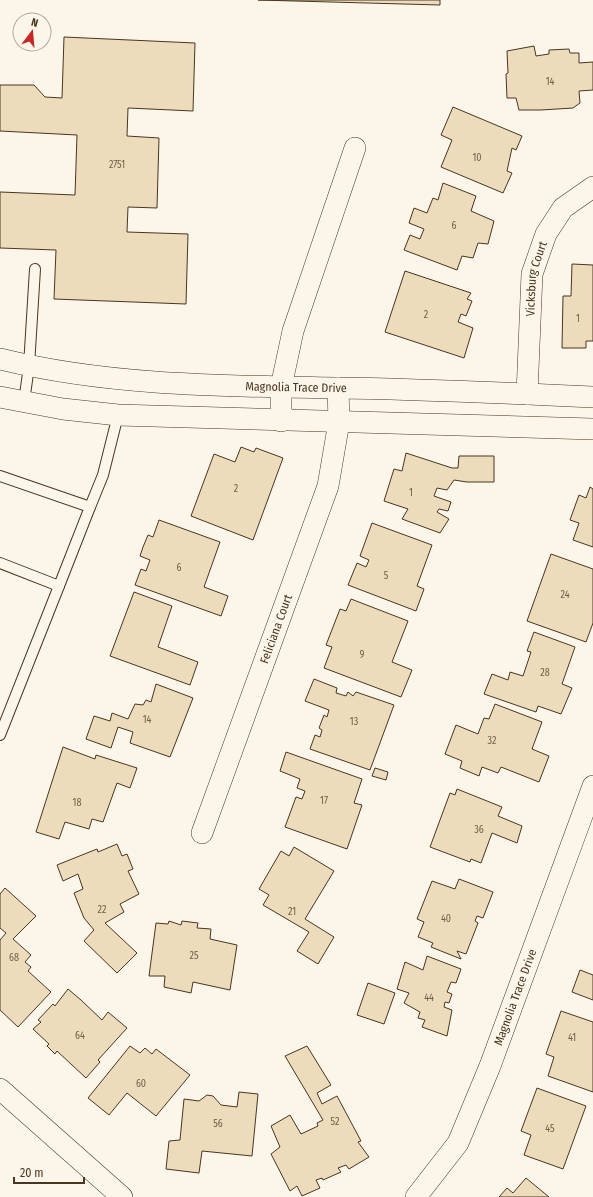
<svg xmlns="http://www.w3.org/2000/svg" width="593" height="1197" viewBox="0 0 593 1197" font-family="'Fira Sans Condensed',sans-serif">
<rect width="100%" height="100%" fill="#fbf6e9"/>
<!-- building -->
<g fill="#ecdcbc" stroke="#4a3520">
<path d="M258 0H440V5Z"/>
<path d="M64 37 195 43 193 111 128 108 127 136 159 138 157 208 128 207 127 232 188 234 186 304 54 299 56 250 0 248V192L75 195 77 135 0 131V85H34L45 97 62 98Z"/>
<path d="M534 46 536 56 549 54V50L569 49 570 53H579V63L593 62V90L579 91 580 103 573 108 541 110H519L516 98H507L506 74 508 73 507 51Z"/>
<path d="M453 107 522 136 516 150 512 148 507 171 512 173 503 193 441 167 452 140 441 135Z"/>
<path d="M443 183 476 196 471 211 494 221 488 244 478 243 473 258 462 256 457 270 404 250 410 235 420 239 424 229 409 223 414 208 427 213 433 198 438 200Z"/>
<path d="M572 264 593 265V341H586V348H562L563 296H571Z"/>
<path d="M405 271 471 293 467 299 472 301 466 316 461 314 458 322 473 328 464 358 385 332Z"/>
<path d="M241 447 254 452 256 448 283 458 253 540 191 516 214 454 235 462Z"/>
<path d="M406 453 452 468H458L459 456H494V482H467L454 480 447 490 437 488 434 496 451 502 448 511 439 509 437 512 449 519 440 533 402 519 408 509 384 501 394 469 402 471Z"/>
<path d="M590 487 593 489V547L573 540 579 523 570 520 579 495 586 498Z"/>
<path d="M159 520 220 542 204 587 228 596 221 616 135 585 141 569 146 571 150 560 140 556 143 547 148 535 153 537Z"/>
<path d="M372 523 432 545 417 586 424 589 416 611 348 585 357 563 366 567 369 560 360 556Z"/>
<path d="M551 554 593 569V623L586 642 527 621Z"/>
<path d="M134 592 172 606 158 647 198 662 190 685 110 656Z"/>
<path d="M351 599 408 621 392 662 412 670 401 697 324 668 332 647 326 645 340 609 346 611Z"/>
<path d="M534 632 575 647 562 684 572 688 561 714 538 706 536 712 484 694 492 674 508 680 510 672 523 676 531 652 527 651Z"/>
<path d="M314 679 337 688 336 693 346 696 348 692 353 696 356 692 394 705 370 770 310 749 315 735 320 737 322 730 319 728 324 715 327 717 329 710 305 701Z"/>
<path d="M156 684 193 698 170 757 130 743 133 732 118 727 111 748 86 739 94 716 110 721 112 713 128 719 135 704 143 705 146 700 151 702Z"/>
<path d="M495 704 542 722 532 749 549 756 539 782 501 767 498 773 482 767 479 776 460 768 462 761 445 754 456 725 478 734 484 718 489 719Z"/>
<path d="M63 747 95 759 96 755 137 768 130 788 117 783 103 822 92 819 89 829 65 822 59 839 36 832Z"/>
<path d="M286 752 362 779 354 803 362 805 347 849 285 827 296 797 302 799 305 791 297 788 300 779 280 771Z"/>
<path d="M375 768 388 772 386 780 372 776Z"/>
<path d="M457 789 502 807 498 816 522 826 517 843 492 833 481 863 471 859 470 862 430 847 450 793 455 795Z"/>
<path d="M117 844 122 856 127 854 133 869 128 871 139 894 120 904 124 912 105 923 137 953 117 973 84 941 94 930 84 918 74 893 83 889 78 874 63 881 57 865 97 849 98 852Z"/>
<path d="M294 847 334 871 305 919 334 937 318 964 297 951 309 932 263 905 269 895 259 889 281 851 289 856Z"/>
<path d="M459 879 493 892 483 918 477 916 475 921 478 923 466 954 457 951 461 959 431 947 433 943 418 937 424 922 417 919 432 881 455 889Z"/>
<path d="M5 888 36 916 13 939 31 955 25 962 31 967 28 971 51 992 18 1027 0 1010V940L6 933 0 928V894Z"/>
<path d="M169 921 181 925 182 921 198 923 197 928 211 929 210 939 237 945 230 990 193 982 191 993 164 987 165 976H149L156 923 168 924Z"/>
<path d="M427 956 461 969 456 983 451 982 447 992 452 994 449 1003 445 1002 444 1007 452 1010 447 1036 422 1027 425 1020 418 1018 420 1012 404 1003 409 993 397 989 405 962 423 970Z"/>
<path d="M580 970 593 975V1000L572 992Z"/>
<path d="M368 983 395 993 384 1024 357 1015Z"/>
<path d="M68 989 81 1000 102 1020 108 1012 127 1028 98 1060 100 1062 86 1078 57 1051 55 1054 47 1046 49 1044 33 1029 41 1022 38 1020 53 1004 55 1006Z"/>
<path d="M561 1011 593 1022V1092L548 1076 554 1057 546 1054Z"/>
<path d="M130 1046 140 1053 145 1048 152 1054 156 1049 190 1075 156 1116 127 1093 109 1115 88 1098Z"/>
<path d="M307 1046 331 1085 317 1093 322 1104 337 1096 361 1141 358 1142 369 1157 349 1169 346 1165 338 1168 341 1172 323 1180 322 1178 316 1180 320 1188 302 1196 297 1186 290 1191 271 1154 280 1147 271 1126 290 1115 301 1134 318 1126 317 1123 323 1120 285 1056Z"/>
<path d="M537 1088 586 1106 563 1169 524 1155 531 1135 521 1131Z"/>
<path d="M239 1092 258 1094 252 1156 202 1151 199 1173 166 1169 169 1141 180 1140 184 1099 199 1101 207 1095 213 1096 221 1105 237 1107Z"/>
<path d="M526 1178 549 1197H499L507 1188 513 1193Z"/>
</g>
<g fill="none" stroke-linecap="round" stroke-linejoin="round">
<!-- lane casing -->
<g stroke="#4a3520" stroke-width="12">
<g id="lane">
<path d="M24 402 29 366 35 269"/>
<path d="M0 476 90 507 59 586 0 563"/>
<path d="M90 507 103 475 118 415"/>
<path d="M0 735 59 586"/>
</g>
</g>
<!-- street casing -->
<g stroke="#4a3520" stroke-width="22">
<g id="street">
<path id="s1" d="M0 359C109 386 225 386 336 388 422 389 508 393 593 397"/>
<path id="s2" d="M527 394 532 274 546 234 563 208 593 187"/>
<path d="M0 397 63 409 118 415 593 429"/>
<path d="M281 421V387L293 331 355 148"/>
<path id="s3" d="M202 833 328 486 339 422 338 388"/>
<path d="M0 1089 122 1197"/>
<path id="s4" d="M416 1197 458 1143 490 1066 593 786"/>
</g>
</g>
<!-- lane -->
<use href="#lane" stroke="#fbf6e9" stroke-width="10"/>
<!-- street -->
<use href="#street" stroke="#fbf6e9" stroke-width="21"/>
</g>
<g text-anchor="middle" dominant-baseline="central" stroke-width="3" stroke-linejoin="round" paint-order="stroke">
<!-- number labels -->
<g font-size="10" fill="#725f47">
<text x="550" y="82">14</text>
<text x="477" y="158">10</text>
<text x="117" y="165">2751</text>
<text x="454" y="226">6</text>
<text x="426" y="315">2</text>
<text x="578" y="319">1</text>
<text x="236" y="489">2</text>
<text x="411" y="493">1</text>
<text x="179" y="568">6</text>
<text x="386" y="576">5</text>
<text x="565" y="595">24</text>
<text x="362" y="655">9</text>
<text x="545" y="673">28</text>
<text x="147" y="720">14</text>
<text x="354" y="722">13</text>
<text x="492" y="741">32</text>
<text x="324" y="801">17</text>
<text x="77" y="803">18</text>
<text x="479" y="830">36</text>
<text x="102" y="910">22</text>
<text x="292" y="912">21</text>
<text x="446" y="919">40</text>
<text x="194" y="956">25</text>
<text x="14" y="958">68</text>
<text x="429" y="998">44</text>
<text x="80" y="1036">64</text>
<text x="572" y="1038">41</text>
<text x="141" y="1084">60</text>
<text x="335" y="1122">52</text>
<text x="218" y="1124">56</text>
<text x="550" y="1129">45</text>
</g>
<!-- street labels -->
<g font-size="12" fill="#4a3520" stroke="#fbf6e9">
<text stroke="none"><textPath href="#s2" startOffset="116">Vicksburg Court</textPath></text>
<text stroke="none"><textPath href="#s1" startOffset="298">Magnolia Trace Drive</textPath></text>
<text stroke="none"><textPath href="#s3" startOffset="217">Feliciana Court</textPath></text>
<text stroke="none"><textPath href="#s4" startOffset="225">Magnolia Trace Drive</textPath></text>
</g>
</g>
<!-- north arrow -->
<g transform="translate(32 32) rotate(16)"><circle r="19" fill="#fbf6e9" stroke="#b4a999"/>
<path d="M0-3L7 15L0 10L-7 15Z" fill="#c62828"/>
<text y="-6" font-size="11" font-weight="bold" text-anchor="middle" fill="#4a3520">N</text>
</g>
<!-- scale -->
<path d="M14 1177v6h70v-6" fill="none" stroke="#4a3520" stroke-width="2"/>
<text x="20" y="1177" font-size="12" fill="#4a3520" stroke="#fbf6e9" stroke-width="3" paint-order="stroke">20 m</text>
</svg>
